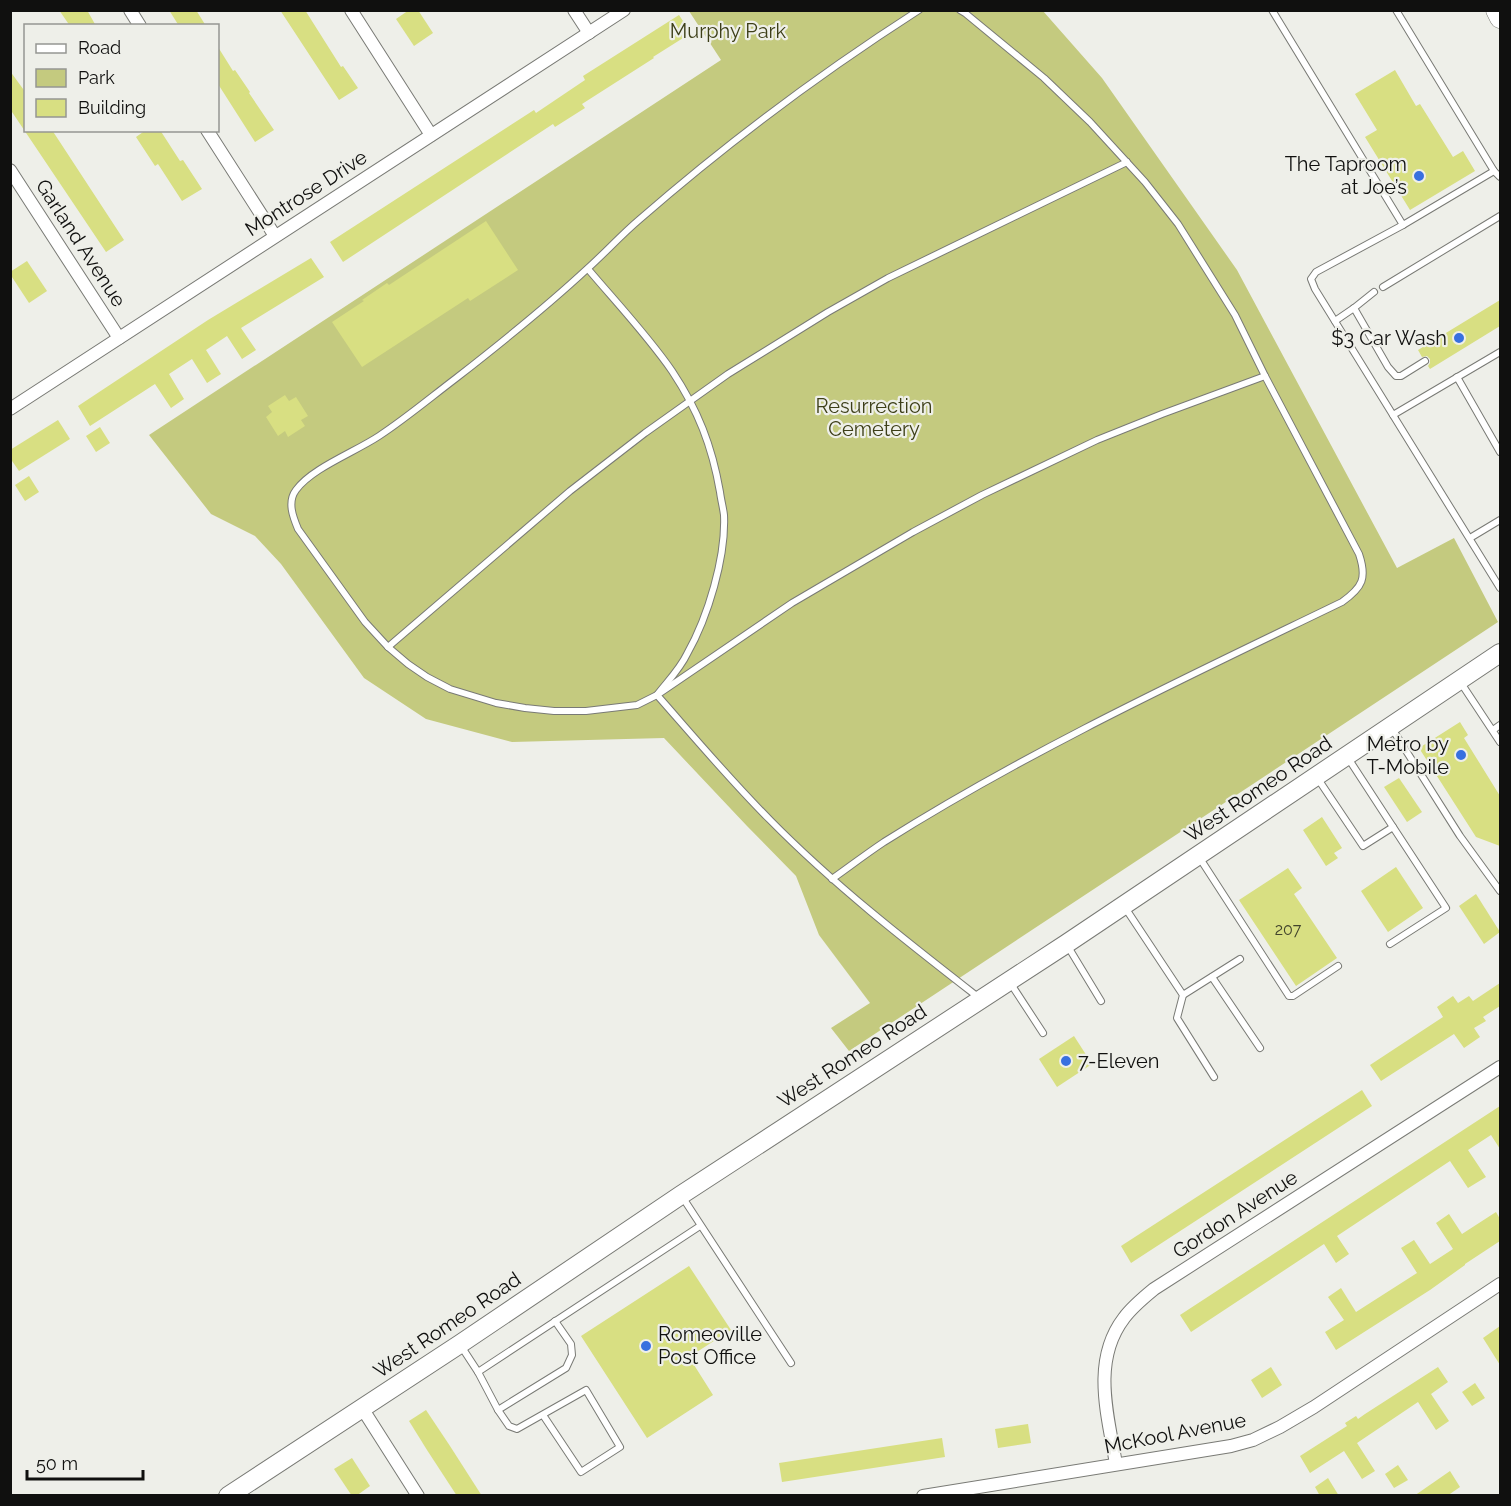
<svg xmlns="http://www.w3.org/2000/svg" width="1511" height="1506" viewBox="0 0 1511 1506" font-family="Raleway,sans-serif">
<rect width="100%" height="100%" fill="#eeefe9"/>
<!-- green -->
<path fill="#c4ca7f" d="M689 11H1043L1102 78 1237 270 1397 568 1454 538 1498 622 849 1051 831 1028 870 1003 819 935 796 876 747 826 664 738 512 742 426 719 364 678 281 564 255 536 211 514 149 435 721 60Z"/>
<!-- building -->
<g fill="#d8df82">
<path d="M59 10H87L96 26H70Z"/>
<path d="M169 10H196L206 26H179Z"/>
<path d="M280 10H305L341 67 343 66 358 88 339 100Z"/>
<path d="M409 10H418L433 33 414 46 396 19Z"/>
<path d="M679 15 691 33 653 57 654 58 582 104 585 108 555 127 553 124 343 262 330 242 534 110 536 113 585 80 583 76Z"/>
<path d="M218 47 233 71 235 70 250 92 249 93 274 130 255 142 218 84Z"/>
<path d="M1395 70 1416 106 1420 104 1453 157 1463 151 1475 171 1410 210 1365 137 1377 130 1355 94Z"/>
<path d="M10 71 26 93V130H52L124 240 106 252 10 109Z"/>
<path d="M146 130H160L180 161 183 160 202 189 182 201 158 164 155 166 136 137Z"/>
<path d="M486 221 518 270 470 301 468 298 362 367 332 322 364 301 362 300 387 283 389 285Z"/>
<path d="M311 258 324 277 241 328 256 350 242 359 227 336 206 350 221 374 207 383 192 359 169 374 184 399 171 408 155 384 90 426 78 406 208 320Z"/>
<path d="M27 261 47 291 29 303 10 274V272Z"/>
<path d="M1500 300V326L1430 369 1428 366 1430 363V359L1427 356 1422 357 1418 350Z"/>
<path d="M285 395 289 401 296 397 308 416 301 420 305 426 288 437 285 431 278 436 266 417 272 412 268 406Z"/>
<path d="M58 420 70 439 19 471 10 458V450Z"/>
<path d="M100 427 110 443 96 452 86 436Z"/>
<path d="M29 476 39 492 25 501 15 485Z"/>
<path d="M1460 722 1468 735 1464 738 1500 796V846L1476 837 1419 748Z"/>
<path d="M1399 778 1422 812 1407 822 1384 787Z"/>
<path d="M1322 817 1342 848 1334 853 1338 858 1326 866 1303 830Z"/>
<path d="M1396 867 1423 908 1388 932 1361 891Z"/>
<path d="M1288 868 1302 888 1294 894 1337 958 1296 986 1239 900Z"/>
<path d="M1476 894 1500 932 1484 944 1459 906Z"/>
<path d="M1500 983V1006L1483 1017 1486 1021 1474 1028 1480 1037 1464 1048 1454 1034 1381 1081 1370 1065 1443 1017 1437 1007 1453 996 1458 1003 1469 996 1473 1001Z"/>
<path d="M1074 1036 1092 1064 1057 1087 1039 1059Z"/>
<path d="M1362 1090 1372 1106 1131 1263 1121 1246Z"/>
<path d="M1500 1106V1149L1491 1135 1468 1150 1486 1177 1468 1188 1450 1161 1337 1236 1349 1254 1336 1263 1324 1244 1191 1332 1180 1315Z"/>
<path d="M1496 1212 1500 1219V1241L1465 1264V1265L1430 1290 1336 1350 1325 1332 1344 1320 1328 1297 1341 1288 1356 1312 1417 1273 1401 1248 1414 1240 1430 1264 1453 1249 1436 1223 1449 1214 1462 1234Z"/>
<path d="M689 1266 731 1330 689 1357 713 1395 647 1438 581 1336Z"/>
<path d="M1500 1326V1365L1483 1338Z"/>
<path d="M1271 1367 1282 1385 1262 1398 1251 1380Z"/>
<path d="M1438 1367 1448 1382 1431 1394 1449 1421 1436 1430 1418 1402 1357 1443 1375 1471 1362 1479 1344 1451 1310 1473 1300 1456 1347 1426 1345 1423 1356 1416 1358 1419 1365 1414Z"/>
<path d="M1475 1383 1485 1398 1472 1406 1462 1392Z"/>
<path d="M426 1410 450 1446 482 1496H457L427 1450 409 1421Z"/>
<path d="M1028 1424 1031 1443 998 1448 995 1429Z"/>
<path d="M942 1438 945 1457 782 1482 779 1463Z"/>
<path d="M352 1458 370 1486 356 1496H352L334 1469Z"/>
<path d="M1398 1465 1408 1480 1394 1488 1385 1474Z"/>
<path d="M1450 1471 1460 1487 1447 1496H1414Z"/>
<path d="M1328 1478 1339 1496H1320L1315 1487Z"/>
</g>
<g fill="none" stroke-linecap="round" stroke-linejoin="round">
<!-- lane casing -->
<g stroke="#797a75" stroke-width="8">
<g id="lane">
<path d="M919 10C821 73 727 143 640 219 621 235 605 253 587 269 545 308 500 344 455 379 430 398 405 419 379 436 355 452 312 468 296 490 287 502 293 517 298 529L365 622 388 647 408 664 427 677 450 689 496 703 525 708 554 711H586L637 705 657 695 792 603 913 532 982 495 1097 440 1162 414 1265 376"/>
<path d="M1272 10 1403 225"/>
<path d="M1396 10 1494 171 1500 177"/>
<path d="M1494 171 1403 225 1316 272 1311 279 1315 289 1500 588"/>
<path d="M588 269C615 301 648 336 672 371 698 410 712 446 720 492 721 500 723 507 724 515 726 557 708 617 687 654 680 669 667 682 657 695 694 737 730 780 770 820 834 885 906 941 978 997"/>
<path d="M1383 287 1500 216"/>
<path d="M1354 308 1388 367 1396 376H1401L1425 361"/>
<path d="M1335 321 1354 308 1374 292"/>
<path d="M1457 377 1500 452"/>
<path d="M1393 415 1500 352"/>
<path d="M1470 538 1500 520"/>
<path d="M388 647 570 491 645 433 728 374 828 312 888 278 1127 162"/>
<path d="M1461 683 1500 742"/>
<path d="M1391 727 1460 836 1500 891"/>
<path d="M1493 730 1500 725"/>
<path d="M1318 779 1363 846 1393 827 1348 758"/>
<path d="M1199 857 1289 996H1293L1338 966"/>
<path d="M832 879C849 867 866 854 884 842 1030 750 1187 677 1342 602 1363 587 1367 578 1359 554L1265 376 1235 315 1178 224 1145 182 1090 122 1044 78 965 13 960 10"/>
<path d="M1124 906 1183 995 1177 1018 1214 1077"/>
<path d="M1390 944 1446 908 1393 827"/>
<path d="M1067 945 1101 1001"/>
<path d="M1212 977 1260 1048"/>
<path d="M1011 984 1043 1033"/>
<path d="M1183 995 1240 959"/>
<path d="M683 1198 791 1363"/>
<path d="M461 1346 478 1372 498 1410 509 1426 517 1429 586 1390 620 1447 581 1472 543 1415"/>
<path d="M478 1372 700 1226"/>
<path d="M498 1410 566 1368 572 1355 571 1344 555 1321"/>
</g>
</g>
<!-- street casing -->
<g stroke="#797a75" stroke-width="14">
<g id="street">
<path d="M130 10 140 26"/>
<path d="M351 10 431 135"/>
<path d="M574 10 589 33"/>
<path d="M207 130 275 236"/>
<path d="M10 170 119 338"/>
<path d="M10 409 624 10"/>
<path d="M362 1408 418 1496"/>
<path d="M1116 1464C1108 1416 1091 1361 1124 1318 1132 1307 1143 1298 1154 1289L1500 1067"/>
<path d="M923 1496 1231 1446 1253 1440 1280 1427 1314 1407 1500 1284"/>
</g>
</g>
<!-- secondary casing -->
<g stroke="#797a75" stroke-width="20">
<path id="secondary" d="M228 1496 460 1344 681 1195 1066 944 1500 653"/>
</g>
<!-- primary casing -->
<g stroke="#797a75" stroke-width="21">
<path id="primary" d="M1496 10 1500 18"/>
</g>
<!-- lane -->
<use href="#lane" stroke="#fff" stroke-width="6"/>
<!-- street -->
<use href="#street" stroke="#fff" stroke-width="12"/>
<!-- secondary -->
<use href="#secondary" stroke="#fff" stroke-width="18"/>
<!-- primary -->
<use href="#primary" stroke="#fff" stroke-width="20"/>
</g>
<!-- markers -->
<g fill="#3870df" stroke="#eeefe9" stroke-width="2">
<circle cx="1419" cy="176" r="6"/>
<circle cx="1459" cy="338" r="6"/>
<circle cx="1461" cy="755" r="6"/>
<circle cx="1066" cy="1061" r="6"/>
<circle cx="646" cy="1346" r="6"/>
</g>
<g text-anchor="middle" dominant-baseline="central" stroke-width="4.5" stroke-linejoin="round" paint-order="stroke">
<!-- number labels -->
<g font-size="16" fill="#42442c">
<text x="1288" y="929">207</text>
</g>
<!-- park labels -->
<g font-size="20" fill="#3d3f18" stroke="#eeefe9">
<text x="728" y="31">Murphy Park</text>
<text x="874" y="406">Resurrection<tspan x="874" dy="23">Cemetery</tspan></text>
</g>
<!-- poi labels -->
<g font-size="20" fill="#10100f" stroke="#eeefe9" text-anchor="end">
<text x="1407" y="164">The Taproom<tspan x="1407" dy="23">at Joe’s</tspan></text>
<text x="1447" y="338">$3 Car Wash</text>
<text x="1449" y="744">Metro by<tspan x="1449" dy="23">T-Mobile</tspan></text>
<text x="1078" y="1061" text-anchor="start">7-Eleven</text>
<text x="658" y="1334" text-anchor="start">Romeoville<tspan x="658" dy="23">Post Office</tspan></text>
</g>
<!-- street labels -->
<g font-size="20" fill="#10100f" stroke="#eeefe9">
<text transform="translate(306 193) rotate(-33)">Montrose Drive</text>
<text transform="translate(81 243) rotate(57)">Garland Avenue</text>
<text transform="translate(1258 789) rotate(-34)">West Romeo Road</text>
<text transform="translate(852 1056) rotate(-33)">West Romeo Road</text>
<text transform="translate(1235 1214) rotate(-33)">Gordon Avenue</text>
<text transform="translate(447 1325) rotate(-34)">West Romeo Road</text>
<text transform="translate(1175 1433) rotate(-11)">McKool Avenue</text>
</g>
</g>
<!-- border -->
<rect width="1511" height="1506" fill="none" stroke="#10100f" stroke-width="24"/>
<!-- legend -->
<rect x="24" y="24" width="195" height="108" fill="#eeefe9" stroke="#959692" stroke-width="1.5"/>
<rect x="36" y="44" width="30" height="9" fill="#ffffff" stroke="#959692" stroke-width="1.5"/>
<text x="78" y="54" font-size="18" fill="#10100f">Road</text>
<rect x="36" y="69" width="30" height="18" fill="#c4ca7f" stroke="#959692" stroke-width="1.5"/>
<text x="78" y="84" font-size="18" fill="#10100f">Park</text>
<rect x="36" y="99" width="30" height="18" fill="#d8df82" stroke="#959692" stroke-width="1.5"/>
<text x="78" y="114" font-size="18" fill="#10100f">Building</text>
<!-- scale -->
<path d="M27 1470v9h116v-9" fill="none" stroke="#10100f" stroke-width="3"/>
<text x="36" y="1470" font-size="18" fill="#10100f" stroke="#eeefe9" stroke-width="4.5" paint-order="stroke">50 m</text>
</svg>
